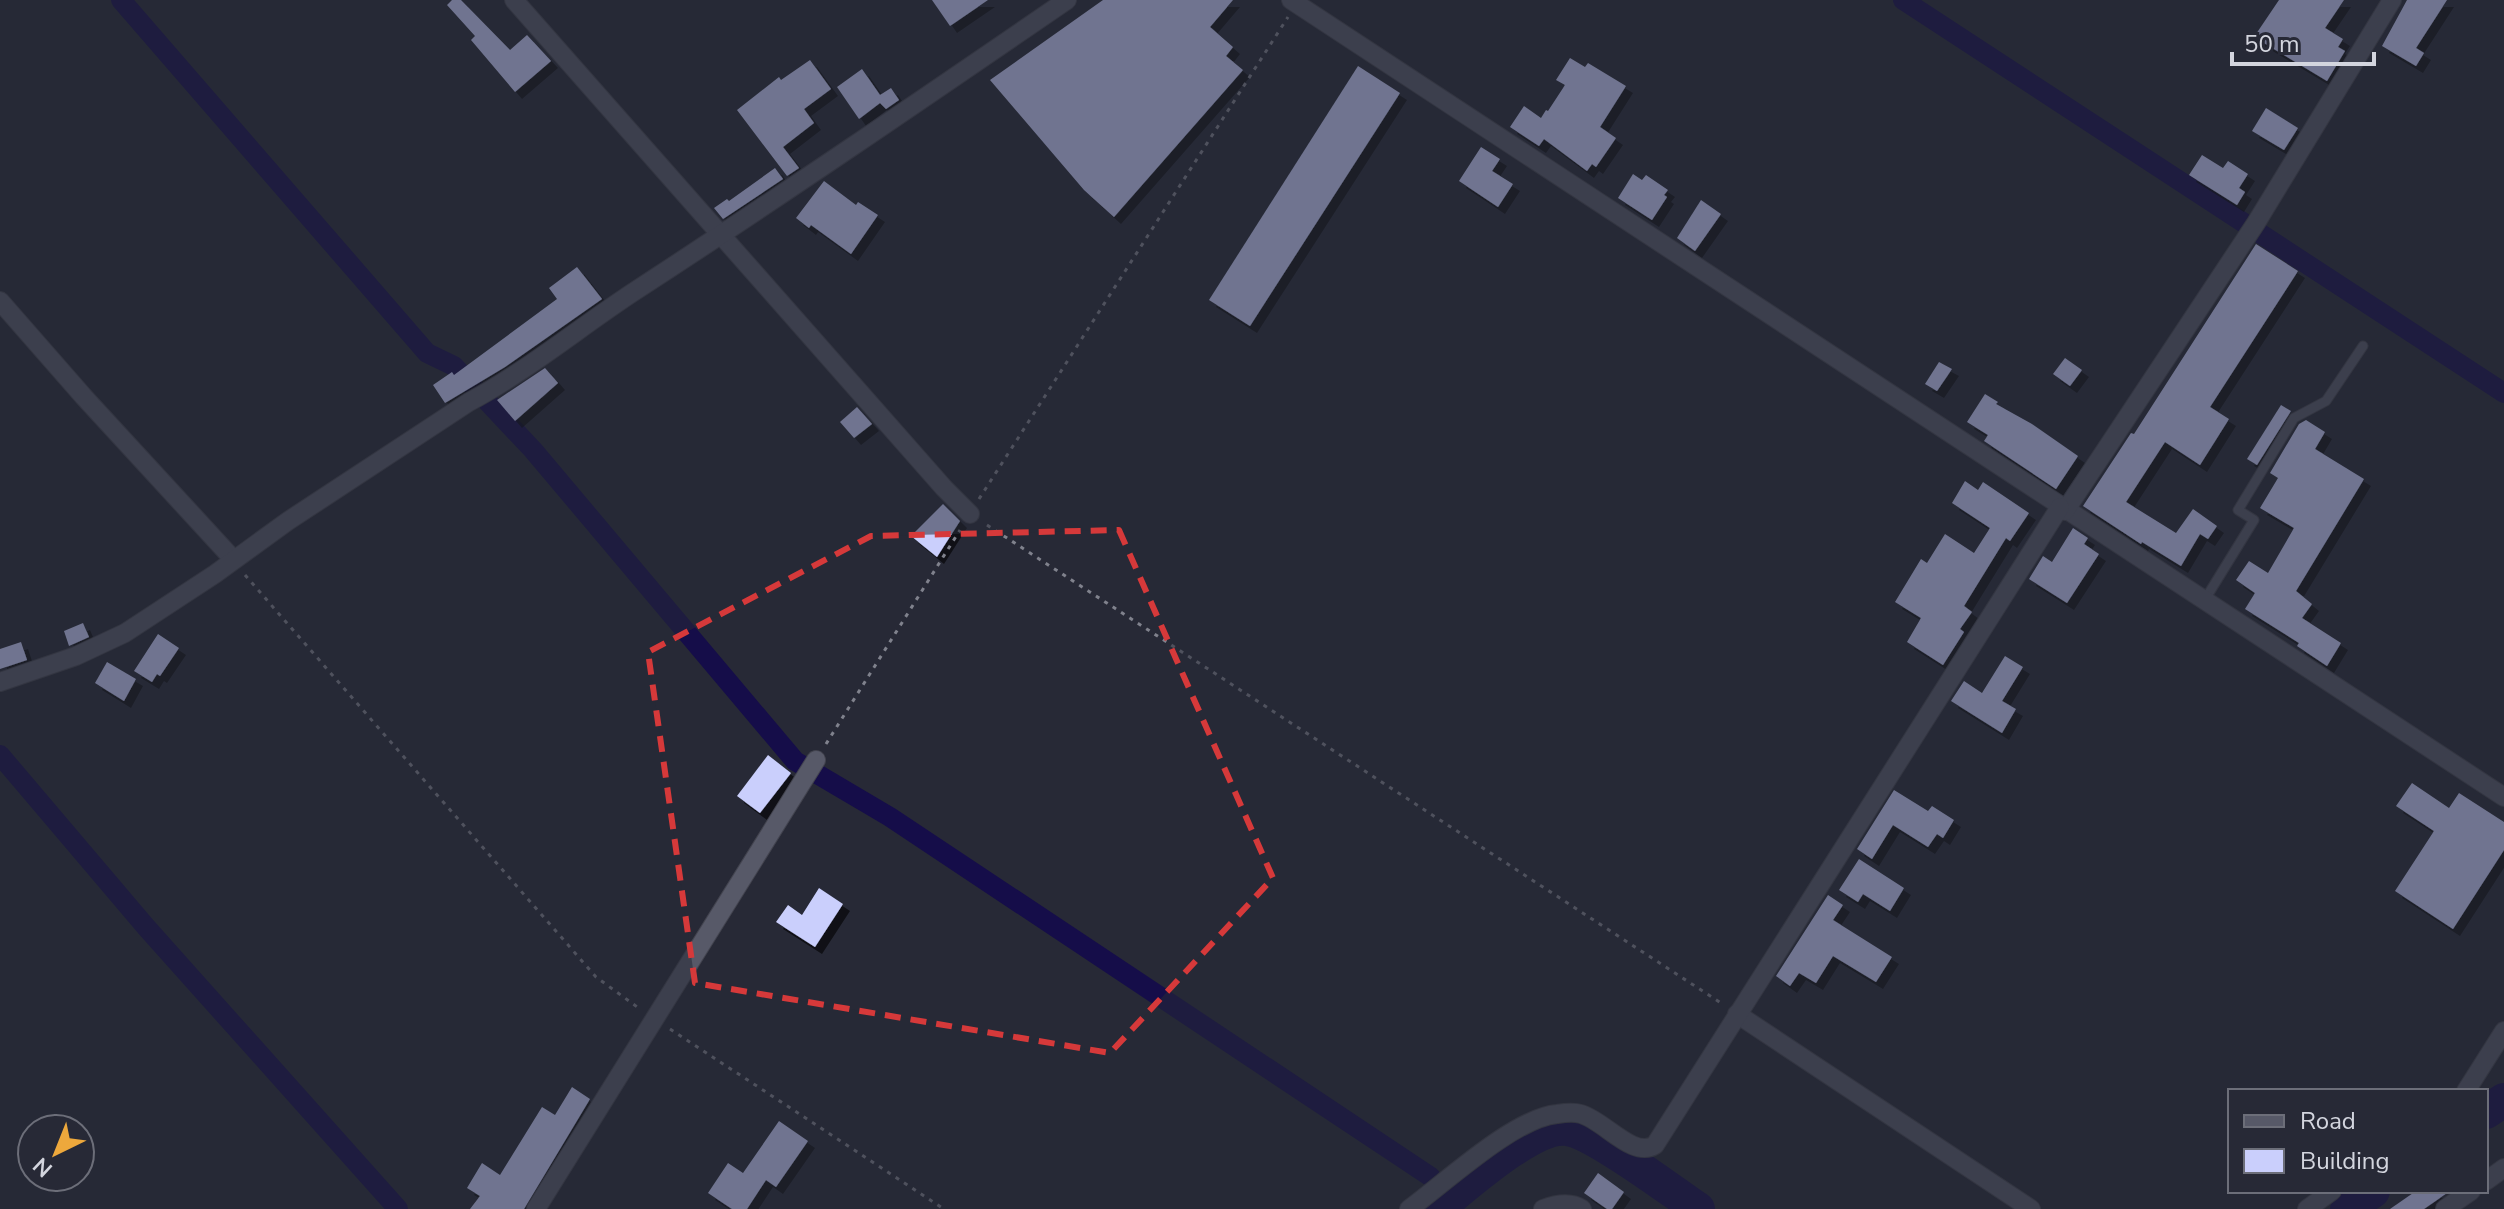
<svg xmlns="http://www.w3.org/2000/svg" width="2504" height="1209" viewBox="0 0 2504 1209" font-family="'Nunito Sans',sans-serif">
<defs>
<filter id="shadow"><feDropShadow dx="7" dy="7" stdDeviation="0" flood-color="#0009"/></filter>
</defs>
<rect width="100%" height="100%" fill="#272936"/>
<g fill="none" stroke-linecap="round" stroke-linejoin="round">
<!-- canal -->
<g stroke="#150d49" stroke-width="20">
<path d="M121 0 427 353 454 366 533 450 795 761 890 817 1431 1177"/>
<path d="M1903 0 2504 393"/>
<path d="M0 755 146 927 398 1209"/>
</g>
<!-- river -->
<g stroke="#150d49" stroke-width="34">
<path d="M2486 1112 2504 1100"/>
<path d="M1437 1209C1464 1188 1533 1124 1567 1129 1594 1132 1671 1191 1698 1209"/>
<path d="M2347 1209 2373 1191"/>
</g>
</g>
<!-- building -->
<g fill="#cacffc" filter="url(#shadow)">
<path d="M452 0H461L510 50 527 35 551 61 515 92 471 40 475 36 447 5Z"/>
<path d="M932 0H988L950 26Z"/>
<path d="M1103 0H1233L1210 27 1233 47 1226 56 1243 70 1114 217 1084 190 990 80Z"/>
<path d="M2279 0H2344L2325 28 2343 39 2338 47 2345 51 2327 81 2254 37Z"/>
<path d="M2407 0H2447L2416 48 2424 53 2416 66 2382 46Z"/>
<path d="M1570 58 1585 67 1588 63 1626 86 1600 127 1616 138 1596 167 1592 164 1587 171 1544 139 1539 146 1510 127 1524 106 1541 118 1546 110 1548 111 1565 85 1556 80Z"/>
<path d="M810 60 831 89 804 109 814 123 783 147 799 168 787 176 737 110 779 77 781 80Z"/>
<path d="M1358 66 1400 93 1250 326 1209 300Z"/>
<path d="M862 69 880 95 891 88 899 100 886 109 880 103 859 119 837 87Z"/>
<path d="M2266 108 2298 128 2284 150 2252 131Z"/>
<path d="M1481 147 1500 159 1492 171 1513 184 1498 207 1459 181Z"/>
<path d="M2202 155 2223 168 2228 161 2248 174 2239 188 2245 192 2237 205 2189 175Z"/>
<path d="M775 168 783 179 723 219 714 208 727 199 729 201Z"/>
<path d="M1633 174 1642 180 1646 175 1668 190 1664 195 1667 197 1652 220 1618 198Z"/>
<path d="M824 181 856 205 858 202 878 215 851 254 811 225 809 228 796 218Z"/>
<path d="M1701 200 1721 214 1695 251 1677 238Z"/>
<path d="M2256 244 2298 271 2210 407 2229 419 2200 465 2165 442 2126 502 2176 533 2193 509 2217 526 2208 539 2200 534 2181 566 2142 542 2141 544 2083 506 2131 433 2134 434Z"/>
<path d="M577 267 602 299 505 367 445 403 433 385 452 372 454 375 557 299 549 288Z"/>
<path d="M2065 358 2082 370 2070 386 2053 374Z"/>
<path d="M1939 362 1952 369 1937 391 1925 384Z"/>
<path d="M545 368 558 383 515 421 497 400Z"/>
<path d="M1985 394 1998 402 1996 404 2032 424 2078 456 2056 489 1984 441 1988 435 1967 422Z"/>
<path d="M2281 405 2291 411 2257 465 2247 459Z"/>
<path d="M857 407 872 424 854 438 840 422Z"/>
<path d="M2306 420 2325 432 2315 449 2364 479 2296 591 2312 604 2302 618 2341 643 2327 666 2297 646 2299 643 2245 609 2255 593 2236 580 2249 561 2268 573 2294 528 2260 508 2278 478 2270 473 2299 424Z"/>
<path d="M1965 481 1978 490 1983 482 2029 513 2010 541 2006 538 1964 606 1972 612 1960 629 1964 632 1943 665 1907 642 1921 618 1895 602 1921 559 1927 563 1945 534 1974 553 1990 528 1952 503Z"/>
<path d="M943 504 960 521 937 557 911 536Z"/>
<path d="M2073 528 2088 538 2084 544 2099 554 2067 603 2029 579 2043 556 2052 562Z"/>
<path d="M83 623 89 637 69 646 64 631Z"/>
<path d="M158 634 179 648 160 676 157 674 152 682 134 671Z"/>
<path d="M21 642 27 660 0 669V649Z"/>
<path d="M2005 656 2023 667 2002 701 2016 709 2002 733 1951 701 1964 681 1982 693Z"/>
<path d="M107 662 136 679 124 701 95 683Z"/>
<path d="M768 755 791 773 760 813 737 796Z"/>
<path d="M2412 783 2449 808 2459 793 2504 822V850L2453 929 2395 891 2434 831 2396 806Z"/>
<path d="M1894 790 1928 811 1932 806 1954 820 1943 838 1937 834 1928 847 1893 825 1872 859 1857 849Z"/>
<path d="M1859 859 1904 888 1890 911 1863 894 1858 902 1839 890Z"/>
<path d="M819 888 843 904 815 947 776 922 788 905 802 915Z"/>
<path d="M1828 895 1843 905 1833 920 1892 957 1876 982 1833 956 1816 983 1799 973 1790 986 1776 976Z"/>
<path d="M572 1087 590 1099 524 1209H470L480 1196 467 1188 482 1163 500 1175 542 1107 555 1115Z"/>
<path d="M779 1121 808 1141 776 1187 766 1180 747 1209H732L708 1193 728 1163 743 1173Z"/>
<path d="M1598 1173 1624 1192 1612 1209H1607L1584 1193Z"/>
<path d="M2416 1191H2450L2424 1209H2390Z"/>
</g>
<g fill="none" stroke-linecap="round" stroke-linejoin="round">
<!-- service casing -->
<g stroke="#43444f" stroke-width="11">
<path id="service" d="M2204 601 2254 520 2238 510 2294 418 2326 401 2363 346"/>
</g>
<!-- minor casing -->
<g stroke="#43444f" stroke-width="20">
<g id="minor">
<path d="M514 0 944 488 970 514"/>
<path d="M1291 0 2504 797"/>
<path d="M0 301 84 397 233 559"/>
<path d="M2065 511 2256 223 2392 0"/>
<path d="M0 682 76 656 125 633 215 574 288 521 469 402C527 371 580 327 635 291 781 196 924 98 1067 0"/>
<path d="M1737 1014 2031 1209"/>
<path d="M2466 1091 2504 1031"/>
<path d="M2486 1181 2504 1168"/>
<path d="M536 1209 816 760"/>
<path d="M1409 1209C1446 1182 1514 1118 1557 1114 1564 1113 1574 1112 1581 1114 1605 1121 1633 1159 1655 1145L2060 507"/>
<path d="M1543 1209C1556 1204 1570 1201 1582 1209"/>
<path d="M2307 1209 2332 1191"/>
<path d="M2445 1209 2471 1191"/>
</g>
</g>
<!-- path -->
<g stroke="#80828d" stroke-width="3" stroke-dasharray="4 6" stroke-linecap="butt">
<path d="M979 499 1288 17"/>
<path d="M987 525 1721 1003"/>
<path d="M245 575 596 977 640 1009"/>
<path d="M826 744 960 530"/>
<path d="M670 1029 944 1209"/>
</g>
<!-- service -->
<use href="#service" stroke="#575968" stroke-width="9"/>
<!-- minor -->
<use href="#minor" stroke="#575968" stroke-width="18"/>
</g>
<!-- marked area -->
<path d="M0 0H2504V1209H0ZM1119 530 1273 878 1110 1053 695 983 648 652 871 536Z" fill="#272936" fill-opacity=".55" fill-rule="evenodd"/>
<path fill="none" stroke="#d6393a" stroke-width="6" stroke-dasharray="16 10" stroke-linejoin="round" d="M1119 530 1273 878 1110 1053 695 983 648 652 871 536Z"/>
<!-- legend -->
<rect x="2228" y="1089" width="260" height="104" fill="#272936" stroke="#6c6e79" stroke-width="2"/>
<rect x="2244" y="1115" width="40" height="12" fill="#575968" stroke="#6c6e79" stroke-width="2"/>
<text x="2300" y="1129" font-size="24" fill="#d3d5de">Road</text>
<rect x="2244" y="1149" width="40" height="24" fill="#cacffc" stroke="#6c6e79" stroke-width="2"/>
<text x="2300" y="1169" font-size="24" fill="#d3d5de">Building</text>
<!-- north arrow -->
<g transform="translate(56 1153) rotate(223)"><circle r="38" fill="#272936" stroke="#6c6e79" stroke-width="2"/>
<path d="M0-6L14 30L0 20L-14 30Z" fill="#eda83c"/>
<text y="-12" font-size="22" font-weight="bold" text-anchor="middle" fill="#d3d5de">N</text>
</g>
<!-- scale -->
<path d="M2232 52v12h142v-12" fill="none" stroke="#d3d5de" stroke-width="4"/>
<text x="2244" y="52" font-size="24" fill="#d3d5de" stroke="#272936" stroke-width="6" paint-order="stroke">50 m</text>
</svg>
